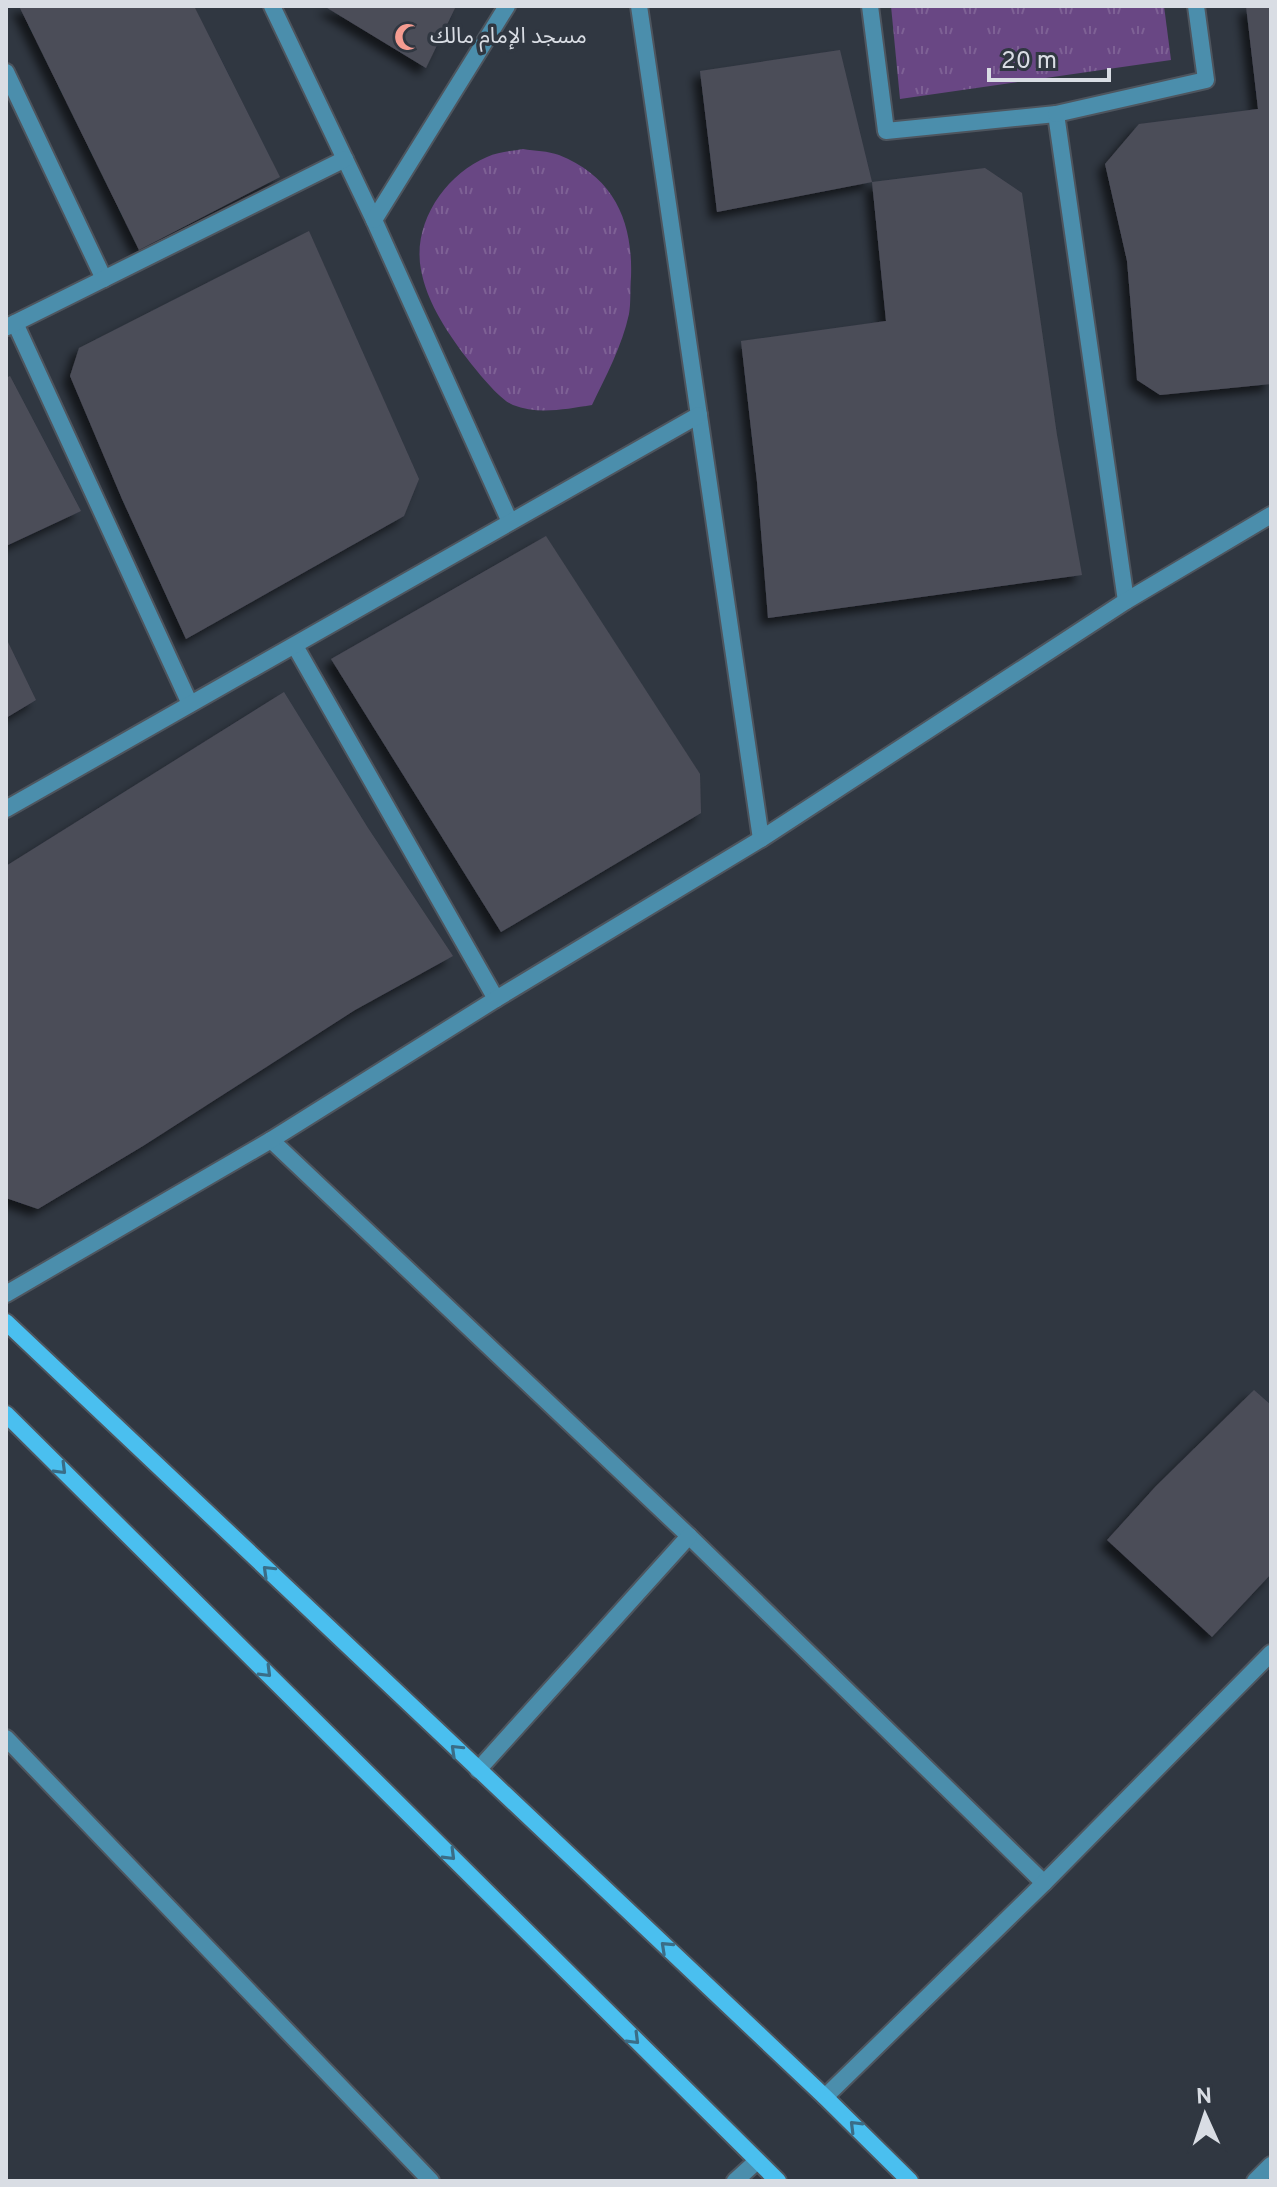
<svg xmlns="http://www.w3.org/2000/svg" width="1277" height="2187" viewBox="0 0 1277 2187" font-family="Overpass,'Noto Sans Arabic',sans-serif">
<defs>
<pattern id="park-tufts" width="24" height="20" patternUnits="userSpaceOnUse" patternTransform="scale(2)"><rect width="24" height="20" fill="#694784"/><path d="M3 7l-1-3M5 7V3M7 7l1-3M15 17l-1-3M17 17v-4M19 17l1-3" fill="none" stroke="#7e6195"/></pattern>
<filter id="shadow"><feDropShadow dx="-7" dy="7" stdDeviation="4" flood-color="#0009"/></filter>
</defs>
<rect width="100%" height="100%" fill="#303741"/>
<!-- park -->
<g fill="url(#park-tufts)">
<path d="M891 6H1164L1171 60 900 99Z"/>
<path d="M523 149C535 151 548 151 559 155 614 177 633 221 631 277 630 289 631 303 629 314 622 346 606 376 592 405 566 409 538 415 513 405 498 399 472 365 462 352 444 327 427 301 421 270 412 223 445 175 487 157 498 152 512 151 523 149Z"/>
</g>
<!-- building -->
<g fill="#4c4d59" filter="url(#shadow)">
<path d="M19 6H194L280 177 139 250Z"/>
<path d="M324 6H456L426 68Z"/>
<path d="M1246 6H1271V384L1160 395 1137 380 1127 261 1105 164 1139 124 1258 109Z"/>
<path d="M840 50 872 182 985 168 1022 193 1057 435 1082 575 768 618 757 482 741 341 886 321 872 182 717 212 700 71Z"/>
<path d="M309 231 419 479 404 516 186 639 122 499 70 376 79 348Z"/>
<path d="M10 376 81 511 6 546V378Z"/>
<path d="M546 536 700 774 701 813 501 932 331 659Z"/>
<path d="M6 638 36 700 6 718Z"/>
<path d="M284 692 368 828 453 956 355 1010 143 1146 38 1209 6 1198V866Z"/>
<path d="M1254 1390 1271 1405V1574L1212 1637 1107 1540 1156 1486Z"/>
</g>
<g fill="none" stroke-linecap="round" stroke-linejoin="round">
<!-- street casing -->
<g stroke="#4e555e" stroke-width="20">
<g id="street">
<path d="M272 6 374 220 510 522"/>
<path d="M639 6 761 839"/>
<path d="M870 6 886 131 1056 114 1126 601"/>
<path d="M6 72 104 279"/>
<path d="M1056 114 1206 80 1196 6"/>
<path d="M374 220 507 6"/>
<path d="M15 323 190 704"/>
<path d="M7 327 345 159"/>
<path d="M295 646 496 999"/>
<path d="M6 809 699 415"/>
<path d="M271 1140 689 1536 1044 1883"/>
<path d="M6 1294 271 1140 496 999 761 839 1126 601 1271 515"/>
<path d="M6 1738 431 2181"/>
<path d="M478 1770 689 1536"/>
<path d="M825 2097 1044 1883 1271 1653"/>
<path d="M735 2181 757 2161"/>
<path d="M1255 2181 1271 2165"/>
</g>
</g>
<!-- secondary casing -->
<g stroke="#4e555e" stroke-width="20">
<g id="secondary">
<path d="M6 1322 825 2097 910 2181"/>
<path d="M6 1414 778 2181"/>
</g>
</g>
<!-- street -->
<use href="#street" stroke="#4b8eac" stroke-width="16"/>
<!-- secondary -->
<use href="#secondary" stroke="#4abfef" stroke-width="16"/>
</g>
<!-- one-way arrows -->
<defs><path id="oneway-chevron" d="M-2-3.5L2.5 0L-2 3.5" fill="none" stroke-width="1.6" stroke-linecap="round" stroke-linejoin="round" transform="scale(2)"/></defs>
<g stroke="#3a6d87">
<use href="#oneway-chevron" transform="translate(61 1469) rotate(45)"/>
<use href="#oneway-chevron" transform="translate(268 1571) rotate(-136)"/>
<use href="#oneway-chevron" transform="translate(266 1672) rotate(45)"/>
<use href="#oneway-chevron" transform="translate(456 1750) rotate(-136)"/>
<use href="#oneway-chevron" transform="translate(450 1855) rotate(45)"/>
<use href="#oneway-chevron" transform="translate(666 1947) rotate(-137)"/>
<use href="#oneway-chevron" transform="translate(634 2039) rotate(45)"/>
<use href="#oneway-chevron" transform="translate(855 2126) rotate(-135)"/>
</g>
<!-- icons -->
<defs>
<g id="mosque-bare" transform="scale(2.16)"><path d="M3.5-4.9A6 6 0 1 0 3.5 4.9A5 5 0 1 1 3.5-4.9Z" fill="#f59c91" stroke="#303741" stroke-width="2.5" paint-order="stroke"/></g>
</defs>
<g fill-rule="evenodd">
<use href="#mosque-bare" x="408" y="37"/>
</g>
<g text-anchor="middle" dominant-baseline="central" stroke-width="7" stroke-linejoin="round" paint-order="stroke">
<!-- poi labels -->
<g font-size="22" fill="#d9dde4" stroke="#303741" text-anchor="start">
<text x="430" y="37">مسجد الإمام مالك</text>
</g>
</g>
<!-- border -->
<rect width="1277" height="2187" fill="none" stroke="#d9dde4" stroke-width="16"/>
<!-- north arrow -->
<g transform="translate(1205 2115) rotate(357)" stroke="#303741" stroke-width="6" paint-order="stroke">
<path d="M0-6L14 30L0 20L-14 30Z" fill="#d9dde4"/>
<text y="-12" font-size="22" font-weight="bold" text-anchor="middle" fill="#d9dde4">N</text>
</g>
<!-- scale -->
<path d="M989 68v12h120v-12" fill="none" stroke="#d9dde4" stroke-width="4"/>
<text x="1001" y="68" font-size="24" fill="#d9dde4" stroke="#303741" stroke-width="6" paint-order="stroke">20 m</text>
</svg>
